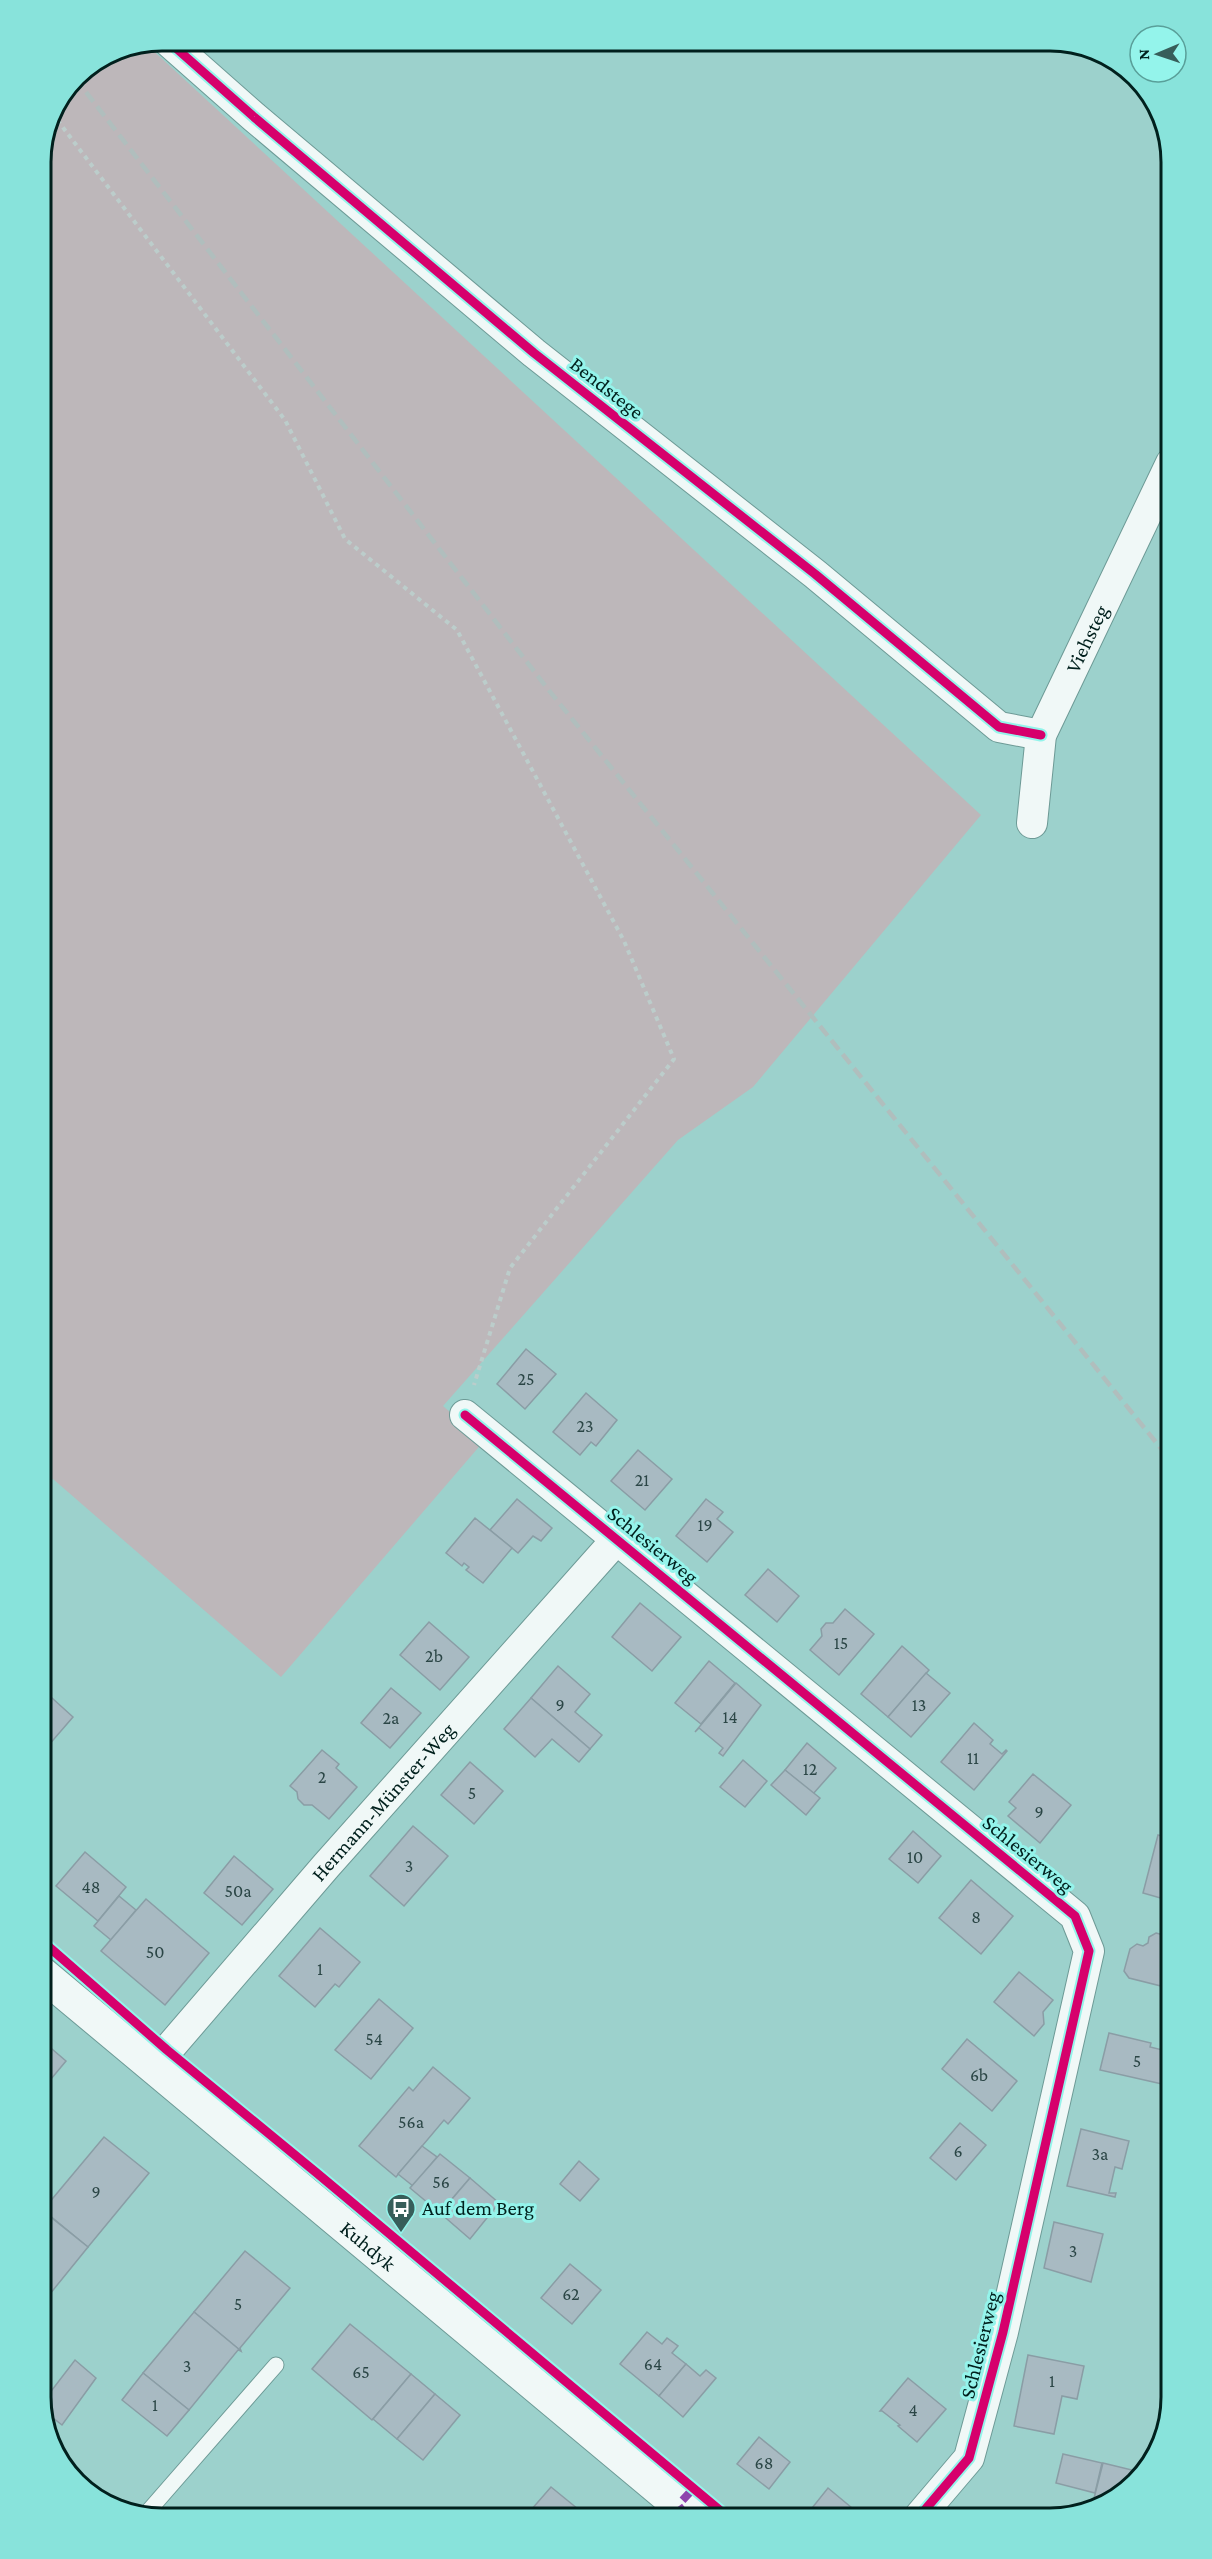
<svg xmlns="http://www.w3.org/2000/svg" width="1212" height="2559" viewBox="0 0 1212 2559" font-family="'Crimson Pro',serif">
<rect width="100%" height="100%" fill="#9cd1cc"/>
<!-- green -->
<path fill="#bdb7ba" d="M146 44 981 815 753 1087 678 1140 443 1406 484 1441 281 1677 53 1479 41 1491V154L53 109 76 76 116 50Z"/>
<!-- building -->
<g fill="#a8bac2" stroke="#8a9da5" stroke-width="1.5">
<path d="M526 1349 556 1374 525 1409 497 1384Z"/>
<path d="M586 1393 617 1420 596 1446 591 1442 580 1455 553 1432Z"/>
<path d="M638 1450 672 1479 645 1510 611 1481Z"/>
<path d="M517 1499 552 1528 541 1541 533 1536 518 1553 490 1530Z"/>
<path d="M706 1499 723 1512 717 1519 733 1532 707 1562 676 1536Z"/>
<path d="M475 1518 512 1548 483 1583 466 1570 469 1567 464 1563 462 1566 446 1553Z"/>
<path d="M768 1569 799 1596 777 1622 745 1595Z"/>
<path d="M640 1603 681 1637 652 1671 612 1637Z"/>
<path d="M845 1609 874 1634 839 1675 810 1650 822 1636 821 1629 826 1623H833Z"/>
<path d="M429 1622 469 1657 440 1690 400 1655Z"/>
<path d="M902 1646 929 1670 888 1717 861 1694Z"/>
<path d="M709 1661 735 1683 701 1724 675 1703Z"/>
<path d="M558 1666 590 1694 575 1712 602 1735 590 1749 531 1698Z"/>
<path d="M926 1673 950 1693 911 1737 888 1717Z"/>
<path d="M736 1683 761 1705 723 1756 719 1753 723 1748 699 1728 695 1732Z"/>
<path d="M41 1688 73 1717 48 1746 41 1739Z"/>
<path d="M391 1688 421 1713 390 1748 361 1723Z"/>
<path d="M531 1698 590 1749 579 1762 552 1739 535 1757 504 1729Z"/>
<path d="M974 1723 993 1740 990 1744 1002 1754 1006 1750 1007 1751 974 1790 941 1762Z"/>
<path d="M807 1743 836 1768 813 1794 785 1770Z"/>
<path d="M322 1750 339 1764 336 1768 357 1787 329 1819 312 1805H304L298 1799 297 1792 290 1786Z"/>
<path d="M743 1760 767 1781 745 1807 720 1787Z"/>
<path d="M470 1762 503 1791 474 1824 441 1795Z"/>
<path d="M785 1770 820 1798 806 1815 771 1785Z"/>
<path d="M1033 1774 1071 1805 1040 1843 1008 1816 1016 1808 1009 1802Z"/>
<path d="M41 1807 49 1815 41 1825Z"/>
<path d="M413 1826 448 1856 404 1906 370 1876Z"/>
<path d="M913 1831 941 1856 918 1883 889 1859Z"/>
<path d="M1158 1835 1171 1838V1901L1143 1893Z"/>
<path d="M85 1852 126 1887 98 1921 56 1886Z"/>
<path d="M234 1856 273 1889 242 1925 204 1893Z"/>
<path d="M971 1880 1013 1916 981 1954 939 1918Z"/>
<path d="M119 1896 136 1910 111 1940 94 1926Z"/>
<path d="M146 1899 209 1953 165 2005 101 1951Z"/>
<path d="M320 1928 360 1962 339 1987 335 1984 315 2007 279 1976Z"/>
<path d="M1156 1933 1171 1937V1978L1169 1988 1129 1978 1124 1971 1130 1949 1137 1944 1143 1946 1148 1943 1149 1937Z"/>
<path d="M1019 1972 1053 2000 1043 2012 1044 2024 1034 2036 994 2002Z"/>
<path d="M379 1999 413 2028 371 2079 335 2050Z"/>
<path d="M1109 2033 1151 2043 1150 2047 1171 2052V2086L1100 2070Z"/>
<path d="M967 2039 1017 2081 992 2111 942 2069Z"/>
<path d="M45 2043 66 2061 41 2091V2048Z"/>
<path d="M433 2067 470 2098 448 2124 444 2120 396 2177 359 2146 409 2087 413 2091Z"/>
<path d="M960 2123 986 2145 956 2180 930 2158Z"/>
<path d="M1081 2129 1129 2141 1122 2169 1115 2167 1109 2193H1116L1115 2197 1067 2186Z"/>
<path d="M104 2137 149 2173 88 2247 43 2210Z"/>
<path d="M422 2146 437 2157 413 2186 398 2174Z"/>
<path d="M440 2154 470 2178 440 2213 410 2188Z"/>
<path d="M579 2161 599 2179 580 2201 560 2184Z"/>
<path d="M470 2178 499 2203 470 2239 440 2213Z"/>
<path d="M43 2211 88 2247 41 2305V2214Z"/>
<path d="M1054 2222 1103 2234 1091 2282 1044 2268Z"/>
<path d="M245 2251 290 2288 240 2348 241 2351 194 2312Z"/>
<path d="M570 2264 601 2290 572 2324 541 2298Z"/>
<path d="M194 2312 241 2351 238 2350 189 2410 143 2373Z"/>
<path d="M350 2324 411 2374 372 2420 312 2369Z"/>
<path d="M41 2332 46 2337 41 2344Z"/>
<path d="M647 2332 662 2344 667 2338 678 2346 672 2353 686 2364 659 2396 620 2364Z"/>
<path d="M1028 2355 1084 2366 1077 2399 1062 2396 1054 2434 1014 2426Z"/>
<path d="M75 2360 96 2378 62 2425 43 2410 42 2403Z"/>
<path d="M686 2364 700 2376 706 2370 716 2378 683 2417 659 2396Z"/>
<path d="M143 2373 189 2410 167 2436 122 2400Z"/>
<path d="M411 2374 435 2394 397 2439 373 2419Z"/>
<path d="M908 2378 946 2409 917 2442 898 2426 900 2425 882 2411H880Z"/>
<path d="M435 2394 460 2415 423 2460 397 2439Z"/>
<path d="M759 2437 790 2462 769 2489 737 2464Z"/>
<path d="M1063 2454 1102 2463 1095 2493 1056 2483Z"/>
<path d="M1103 2463 1136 2471 1134 2478 1096 2509 1091 2510Z"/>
<path d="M551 2487 589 2518H524Z"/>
<path d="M828 2488 864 2518H804Z"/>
</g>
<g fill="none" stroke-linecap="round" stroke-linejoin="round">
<!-- lane casing -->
<g stroke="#6d9a96" stroke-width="17">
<path id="lane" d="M145 2515 276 2365"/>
</g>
<!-- street casing -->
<g stroke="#6d9a96" stroke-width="32">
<g id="street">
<path d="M168 41 254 117 534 353 815 574 999 727 1041 735"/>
<path id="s1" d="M1032 823 1041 735 1171 463"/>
<path d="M465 1415 1075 1916 1089 1951 1003 2332 969 2458 918 2518"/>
<path id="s2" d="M153 2067 326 1866 617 1539"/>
</g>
</g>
<!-- secondary casing -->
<g stroke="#6d9a96" stroke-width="35">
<g id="secondary">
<path id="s3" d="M41 1973 694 2518"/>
</g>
</g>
<!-- path -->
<path stroke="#bccdcb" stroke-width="4" stroke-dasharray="4.5 4.5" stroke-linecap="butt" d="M52 113 285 420 345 539 457 630 624 941 674 1059 510 1268 474 1385"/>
<!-- lane -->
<use href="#lane" stroke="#f0f8f7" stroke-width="15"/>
<!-- street -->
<use href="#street" stroke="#f0f8f7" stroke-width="30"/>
<!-- secondary -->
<use href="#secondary" stroke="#f0f8f7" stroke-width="33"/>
<!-- rail -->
<path stroke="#b0bebd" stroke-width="4.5" stroke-dasharray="12 6" stroke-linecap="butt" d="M75 78 547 688 1171 1461"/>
<!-- quiet -->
<path stroke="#8e44ad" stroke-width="8" stroke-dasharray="15 8" stroke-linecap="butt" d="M688 2518 678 2505 693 2489"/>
<!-- cycleway casing -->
<g stroke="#94f4eb" stroke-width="13">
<g id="cycleway">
<path d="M168 41 254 117 534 353 815 574 999 727 1041 735"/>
<path d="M465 1415 1075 1916 1089 1951 1003 2332 969 2458 918 2518"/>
<path d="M41 1940 167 2050 318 2174 729 2518"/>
</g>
</g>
<!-- cycleway -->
<use href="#cycleway" stroke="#d6006c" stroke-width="9"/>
</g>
<!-- icons -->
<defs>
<g id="bus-pin" transform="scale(1.5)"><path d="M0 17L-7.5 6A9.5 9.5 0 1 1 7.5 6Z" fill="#375e5a" stroke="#94f4eb"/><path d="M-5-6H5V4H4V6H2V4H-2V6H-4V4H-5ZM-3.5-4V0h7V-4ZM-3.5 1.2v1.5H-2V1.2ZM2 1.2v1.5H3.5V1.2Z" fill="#fff"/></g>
</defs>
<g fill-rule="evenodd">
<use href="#bus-pin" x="401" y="2208"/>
</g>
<g text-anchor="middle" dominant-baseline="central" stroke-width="6" stroke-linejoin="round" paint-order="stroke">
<!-- number labels -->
<g font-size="18" fill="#2b4646">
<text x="526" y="1379">25</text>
<text x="585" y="1426">23</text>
<text x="642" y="1480">21</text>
<text x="705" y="1525">19</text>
<text x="841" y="1643">15</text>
<text x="434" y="1656">2b</text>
<text x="560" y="1705">9</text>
<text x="919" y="1705">13</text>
<text x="730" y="1717">14</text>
<text x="391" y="1718">2a</text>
<text x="973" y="1758">11</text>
<text x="810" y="1769">12</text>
<text x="322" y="1777">2</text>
<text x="472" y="1793">5</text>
<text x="1039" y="1812">9</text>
<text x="915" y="1857">10</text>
<text x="409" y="1866">3</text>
<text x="91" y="1887">48</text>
<text x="238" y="1891">50a</text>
<text x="976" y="1917">8</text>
<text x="155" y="1952">50</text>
<text x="320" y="1969">1</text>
<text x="374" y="2039">54</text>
<text x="1137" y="2061">5</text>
<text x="979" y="2075">6b</text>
<text x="411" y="2122">56a</text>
<text x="958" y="2151">6</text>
<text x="1100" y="2154">3a</text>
<text x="441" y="2182">56</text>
<text x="96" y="2192">9</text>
<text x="1073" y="2251">3</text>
<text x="571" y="2294">62</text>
<text x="238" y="2304">5</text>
<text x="653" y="2364">64</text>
<text x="187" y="2366">3</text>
<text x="361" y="2372">65</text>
<text x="1052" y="2381">1</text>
<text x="155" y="2405">1</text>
<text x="913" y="2410">4</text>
<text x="764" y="2463">68</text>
</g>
<!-- street labels -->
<g font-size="21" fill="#01201d" stroke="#94f4eb">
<text transform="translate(607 388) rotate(38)">Bendstege</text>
<text stroke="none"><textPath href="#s1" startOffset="195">Viehsteg</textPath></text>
<text transform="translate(653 1545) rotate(39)">Schlesierweg</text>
<text stroke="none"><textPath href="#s2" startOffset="351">Hermann-Münster-Weg</textPath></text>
<text transform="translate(1028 1854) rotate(39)">Schlesierweg</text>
<text stroke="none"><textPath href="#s3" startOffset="426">Kuhdyk</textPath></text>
<text transform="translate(980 2345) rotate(-76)">Schlesierweg</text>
</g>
<!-- poi labels -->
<g font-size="21" fill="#01201d" stroke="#94f4eb" text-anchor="start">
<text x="422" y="2208">Auf dem Berg</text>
</g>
</g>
<!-- crop -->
<path d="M0 0H1212V2559H0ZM162 51H1050A111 111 0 0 1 1161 162V2397A111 111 0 0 1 1050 2508H162A111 111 0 0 1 51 2397V162A111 111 0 0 1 162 51Z" fill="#88e3db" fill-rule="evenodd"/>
<path fill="none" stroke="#01201d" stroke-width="3" d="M162 51H1050A111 111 0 0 1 1161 162V2397A111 111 0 0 1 1050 2508H162A111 111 0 0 1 51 2397V162A111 111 0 0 1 162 51Z"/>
<!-- north arrow -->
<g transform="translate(1158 54) rotate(268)"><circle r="28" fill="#94f4eb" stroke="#599f99" stroke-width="1.5"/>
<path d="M0-4.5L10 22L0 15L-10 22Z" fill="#375e5a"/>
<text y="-9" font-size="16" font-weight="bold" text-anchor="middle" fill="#01201d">N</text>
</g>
</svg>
